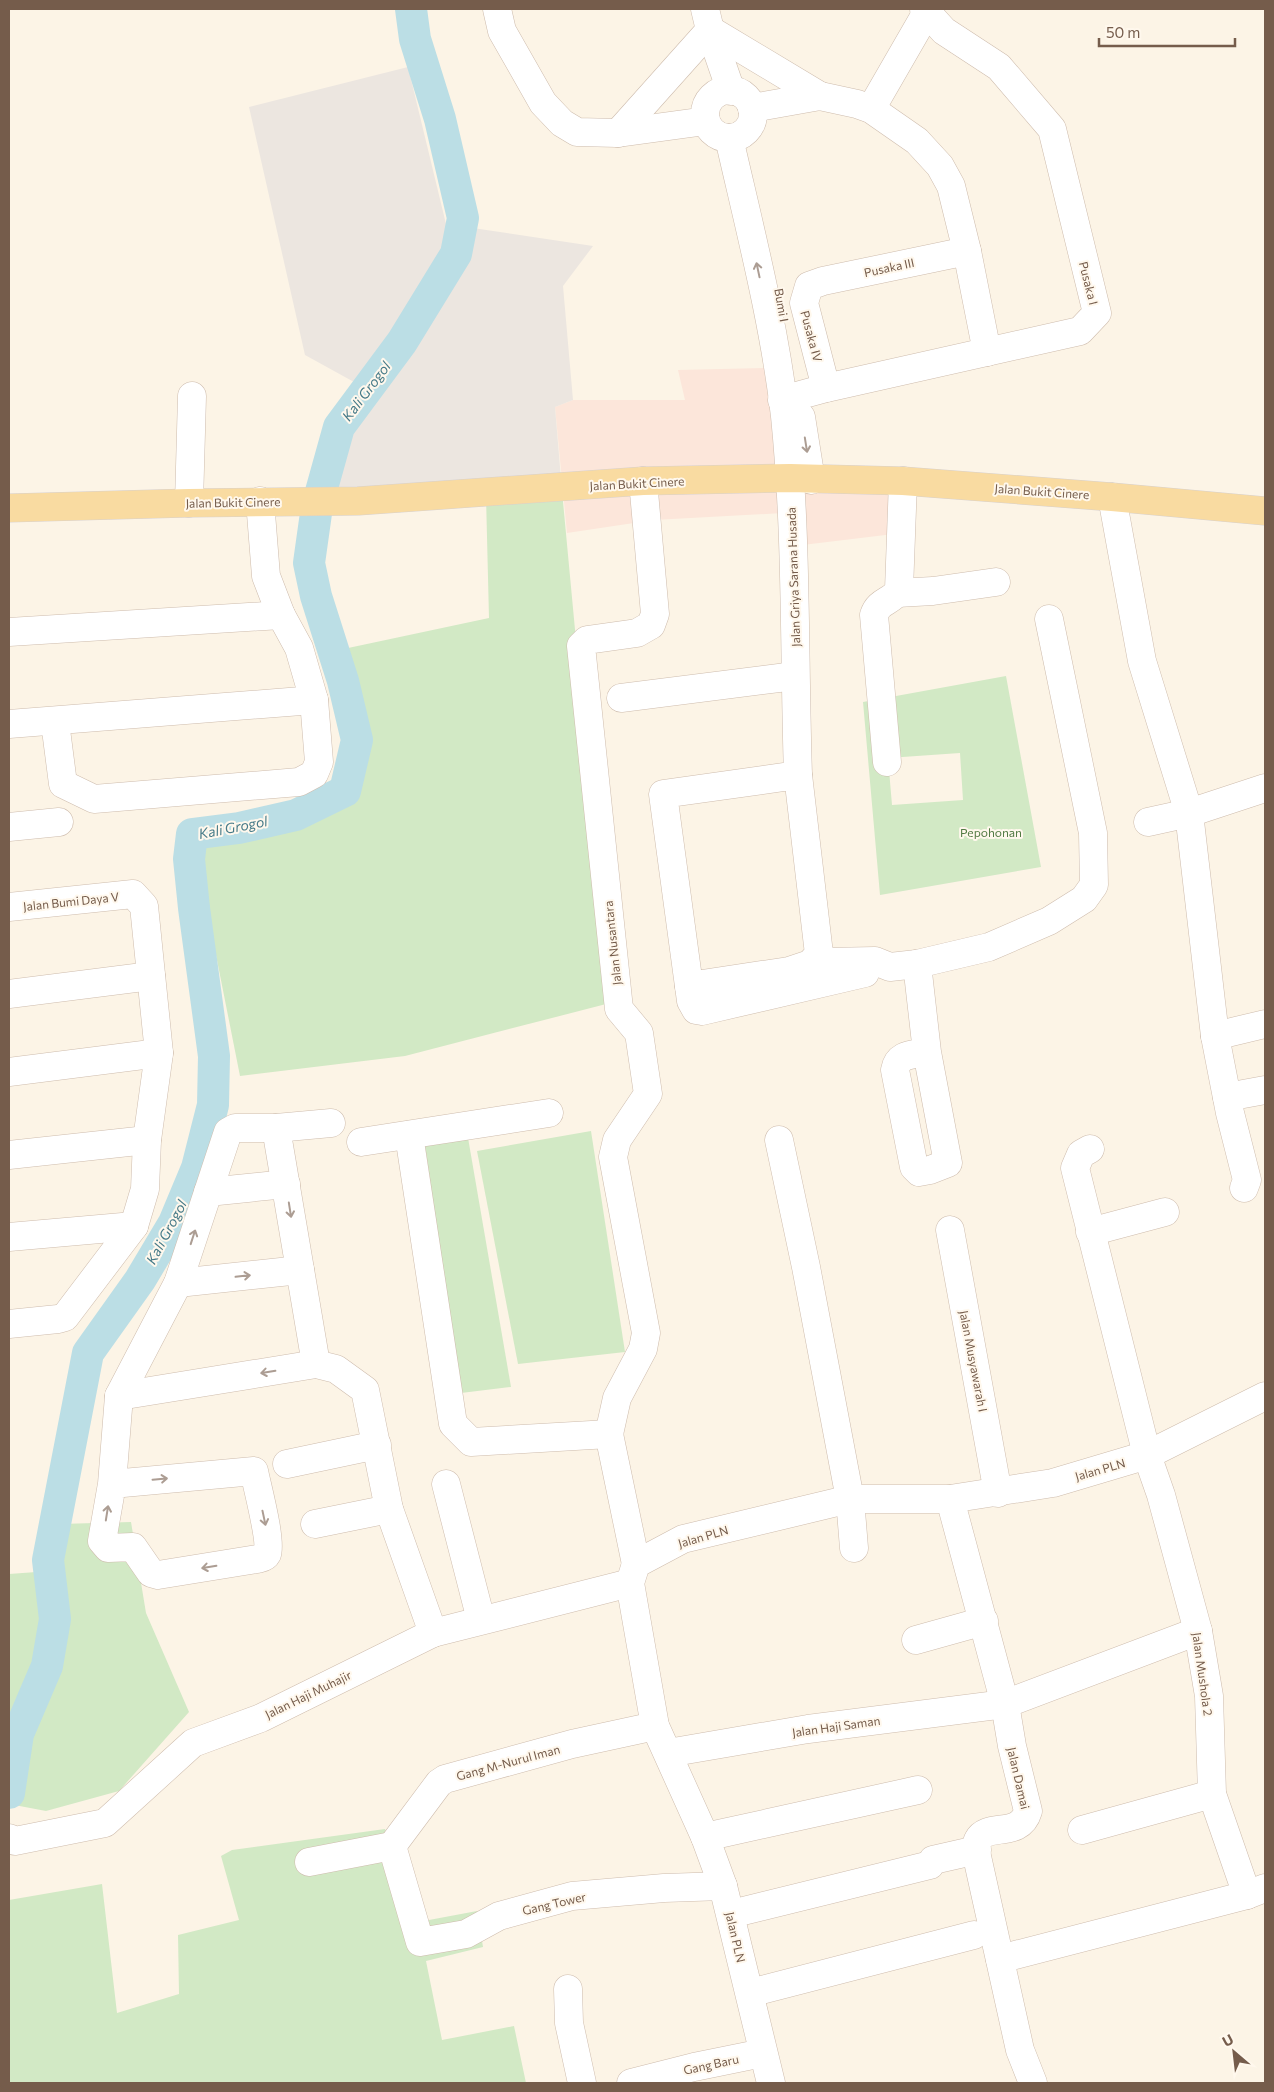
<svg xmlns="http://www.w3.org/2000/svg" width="1274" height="2092" viewBox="0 0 1274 2092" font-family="Commissioner,sans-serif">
<rect width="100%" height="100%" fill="#fcf4e6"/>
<!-- commercial -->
<path fill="#fce6da" d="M765 368 788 471 905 476 902 533 786 547 783 513 654 520 567 533 555 407 573 400H685L678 370Z"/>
<!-- industrial -->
<path fill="#ece6e0" d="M408 67 446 224 593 246 563 286 573 400 555 407 562 491 327 497 324 452 354 382 305 355 249 107Z"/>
<!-- green -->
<g fill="#d2e9c5" fill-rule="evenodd">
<path d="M562 491 610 1003 405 1056 240 1076 192 834 239 828 296 815 345 791 357 740 343 681 334 651 489 618 486 496Z"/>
<path d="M1006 676 1041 867 880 895 863 702ZM960 753 963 800 892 805 888 758Z"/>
<path d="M591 1131 625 1352 518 1364 477 1151Z"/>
<path d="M467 1132 511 1387 461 1393 425 1146Z"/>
<path d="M131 1522 146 1613 189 1712 119 1791 46 1811 9 1804V1574L50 1571 60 1524Z"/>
<path d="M385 1829 413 1923 477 1911 483 1947 426 1961 442 2040 514 2026 526 2083H9V1900L102 1884 117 2013 179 1994 178 1935 239 1920 221 1856 232 1850Z"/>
</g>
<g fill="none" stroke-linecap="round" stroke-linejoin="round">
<!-- river -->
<path stroke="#bbdee5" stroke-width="32" d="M9 1793 18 1734 47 1666 55 1619 48 1560 88 1353 140 1280 174 1223 197 1168 213 1105 214 1056 194 908 189 859 192 834 239 828 296 815 345 791 357 740 343 681 316 596 309 563 317 506 339 427 402 342 456 254 463 218 440 119 415 39 411 9"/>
<!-- minor casing -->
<g stroke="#cebcad" stroke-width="29">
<g id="minor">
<path d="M497 9 502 31 543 103 562 123 577 132 618 133 706 121"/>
<path d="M710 30 820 96"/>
<path d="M710 30 731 91"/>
<circle cx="729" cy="114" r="24"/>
<path d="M752 108 820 96 857 104 871 109 917 141 940 166 951 186 967 251 987 352"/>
<path d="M871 109 927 12"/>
<path d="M618 133 710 30 705 9"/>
<path d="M729 138C750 230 774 322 785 416 797 535 794 655 798 775"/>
<path d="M826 388 804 303 809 286 823 281 967 251"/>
<path d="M782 400 826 388 1080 331 1097 313 1052 129 999 67 944 31 924 9"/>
<path d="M801 417 811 480"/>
<path d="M1112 497 1142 661 1189 813 1215 1036 1230 1113 1247 1180 1244 1188"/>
<path d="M189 503 192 396"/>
<path d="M897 593 933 591 996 582"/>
<path d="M9 632 281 615"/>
<path d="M621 698 795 676"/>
<path d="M55 722 63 784 94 799 299 782 314 774 319 762 314 700"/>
<path d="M9 724 314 700 299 648 281 615 266 576 260 501"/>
<path d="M887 762 874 615C879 600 892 602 899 590L903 481"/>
<path d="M1148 822 1189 813 1265 788"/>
<path d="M9 827 59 822"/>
<path d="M9 907 133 894 144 906 159 1053 147 1140 145 1189 134 1226 65 1317 58 1319 9 1324"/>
<path d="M819 954 810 964 789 971 689 986 663 794 798 775 819 954 827 962 875 961 890 967 917 964 989 947 1049 921 1084 899 1094 885 1093 833 1049 619"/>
<path d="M917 964 927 1052 948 1163 930 1170 919 1172 914 1167 895 1070C898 1053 913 1055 927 1052"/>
<path d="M689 986 691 1001 696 1010 702 1011 865 973"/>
<path d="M9 994 151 976"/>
<path d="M1215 1036 1265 1024"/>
<path d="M9 1072 159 1053"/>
<path d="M1227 1097 1265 1090"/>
<path d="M276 1128 316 1364"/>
<path d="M409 1135 453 1424 471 1442 609 1434 636 1564"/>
<path d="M779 1140 806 1267 850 1499 854 1548"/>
<path d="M361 1142 549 1113"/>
<path d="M1090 1149 1081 1154 1075 1168 1147 1455 1161 1495 1198 1631 1209 1696 1212 1794 1247 1895"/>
<path d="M9 1155 147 1140"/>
<path d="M208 1192 286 1184"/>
<path d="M950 1230 998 1493"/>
<path d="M1090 1232 1165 1212"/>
<path d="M9 1237 134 1226"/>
<path d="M178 1283 300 1270"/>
<path d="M119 1396 316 1364 336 1369 365 1390 389 1509 433 1633"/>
<path d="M609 1434 617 1398 643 1349 646 1333 613 1157 617 1140 648 1094 639 1033 619 1009 581 646 587 640 637 633 651 625 655 614 643 481"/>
<path d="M287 1464 377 1445"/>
<path d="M112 1484 254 1471C257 1486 272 1542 267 1554 265 1558 261 1558 257 1559L158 1575 151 1573 133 1547 108 1548 102 1541 112 1484 119 1396 178 1283 228 1132 235 1128H276L331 1123"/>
<path d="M446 1484 481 1620"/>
<path d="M950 1499 1005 1704 1012 1746 1028 1811C1020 1839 987 1822 978 1840 976 1843 977 1848 976 1852L1020 2050 1033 2083"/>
<path d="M315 1524 389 1509"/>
<path d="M916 1640 984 1621"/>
<path d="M668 1753 808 1729 1005 1704 1198 1631"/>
<path d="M1082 1830 1212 1794"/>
<path d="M705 1837 918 1790"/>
<path d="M9 1838 15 1841 105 1823 193 1743 261 1718 433 1633 630 1583"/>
<path d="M392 1846 420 1942 466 1934 499 1916 572 1896 664 1888 723 1886"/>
<path d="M392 1846 439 1783 445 1779 572 1744 655 1726"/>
<path d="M309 1862 392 1846"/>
<path d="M731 1914 930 1865 933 1860 977 1850"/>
<path d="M1000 1959 1247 1895 1265 1888"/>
<path d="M568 1989 569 2023 582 2083"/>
<path d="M750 1993 974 1935"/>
<path d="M631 2083 694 2067 763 2053"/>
<path d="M771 2083 723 1886 705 1837 655 1726 630 1583 636 1564 683 1539 850 1499H950L1053 1483 1147 1455 1265 1396"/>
</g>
</g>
<!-- major casing -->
<g stroke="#d8d1cd" stroke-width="29">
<path id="major" d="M9 508 189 503 358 501 643 481 790 478 903 481 1112 497 1265 511"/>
</g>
<!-- minor -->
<use href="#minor" stroke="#fff" stroke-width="28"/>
<!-- major -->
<use href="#major" stroke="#f9dba1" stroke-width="28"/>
</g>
<!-- one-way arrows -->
<defs><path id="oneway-shaft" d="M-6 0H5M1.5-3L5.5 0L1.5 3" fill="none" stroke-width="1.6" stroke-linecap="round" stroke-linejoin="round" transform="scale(1.25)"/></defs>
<g stroke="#ac9d93">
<use href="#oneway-shaft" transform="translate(758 270) rotate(-102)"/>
<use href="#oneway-shaft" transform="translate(806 445) rotate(81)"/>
<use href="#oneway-shaft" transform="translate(290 1210) rotate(81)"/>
<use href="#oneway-shaft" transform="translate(193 1237) rotate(-72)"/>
<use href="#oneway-shaft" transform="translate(243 1276) rotate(-6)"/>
<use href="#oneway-shaft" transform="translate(268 1372) rotate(171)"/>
<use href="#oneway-shaft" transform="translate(160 1479) rotate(-5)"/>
<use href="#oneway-shaft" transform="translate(107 1513) rotate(-81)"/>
<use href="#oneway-shaft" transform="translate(264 1518) rotate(78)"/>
<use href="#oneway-shaft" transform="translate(209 1567) rotate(171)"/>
</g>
<g text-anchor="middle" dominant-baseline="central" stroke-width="4" stroke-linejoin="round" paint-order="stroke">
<!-- street labels -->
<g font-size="12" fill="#755c4b" stroke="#fff8ed">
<text transform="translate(889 267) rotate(-12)">Pusaka III</text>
<text transform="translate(1089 283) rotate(76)">Pusaka I</text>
<text transform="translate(782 305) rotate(80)">Bumi I</text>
<text transform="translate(812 336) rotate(75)">Pusaka IV</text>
<text transform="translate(637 483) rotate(-3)">Jalan Bukit Cinere</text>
<text transform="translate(1042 491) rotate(4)">Jalan Bukit Cinere</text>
<text transform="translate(233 502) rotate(-1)">Jalan Bukit Cinere</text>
<text transform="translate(793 577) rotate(-92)">Jalan Griya Sarana Husada</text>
<text transform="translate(71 901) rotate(-6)">Jalan Bumi Daya V</text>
<text transform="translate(612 943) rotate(-96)">Jalan Nusantara</text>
<text transform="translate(974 1361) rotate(79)">Jalan Musyawarah I</text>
<text transform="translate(1100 1469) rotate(-16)">Jalan PLN</text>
<text transform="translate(703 1536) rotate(-16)">Jalan PLN</text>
<text transform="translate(1203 1674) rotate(82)">Jalan Mushola 2</text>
<text transform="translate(308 1694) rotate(-26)">Jalan Haji Muhajir</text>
<text transform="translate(836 1726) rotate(-8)">Jalan Haji Saman</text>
<text transform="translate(508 1762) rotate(-15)">Gang M-Nurul Iman</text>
<text transform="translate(1019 1778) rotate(77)">Jalan Damai</text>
<text transform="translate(554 1903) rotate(-13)">Gang Tower</text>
<text transform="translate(736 1937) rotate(77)">Jalan PLN</text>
<text transform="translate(711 2064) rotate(-12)">Gang Baru</text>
</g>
<!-- park labels -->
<g font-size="12" fill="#527a43" stroke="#fff8ed">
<text x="991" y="832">Pepohonan</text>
</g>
<!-- water labels -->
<g font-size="14" font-style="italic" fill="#467a88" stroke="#fff8ed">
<text transform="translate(366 391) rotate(-53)">Kali Grogol</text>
<text transform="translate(233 827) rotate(-11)">Kali Grogol</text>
<text transform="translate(166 1232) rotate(-62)">Kali Grogol</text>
</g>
</g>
<!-- border -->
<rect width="1274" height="2092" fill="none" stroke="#755c4b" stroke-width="20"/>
<!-- north arrow -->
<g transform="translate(1234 2052) rotate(332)" stroke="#fff8ed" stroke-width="4" paint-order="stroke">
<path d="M0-4L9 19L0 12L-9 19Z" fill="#755c4b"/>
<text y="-8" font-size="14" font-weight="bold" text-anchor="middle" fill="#755c4b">U</text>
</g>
<!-- scale -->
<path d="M1099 38v8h136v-8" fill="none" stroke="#755c4b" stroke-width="2.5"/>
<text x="1106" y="38" font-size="15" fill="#755c4b" stroke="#fff8ed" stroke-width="4" paint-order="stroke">50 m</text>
</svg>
